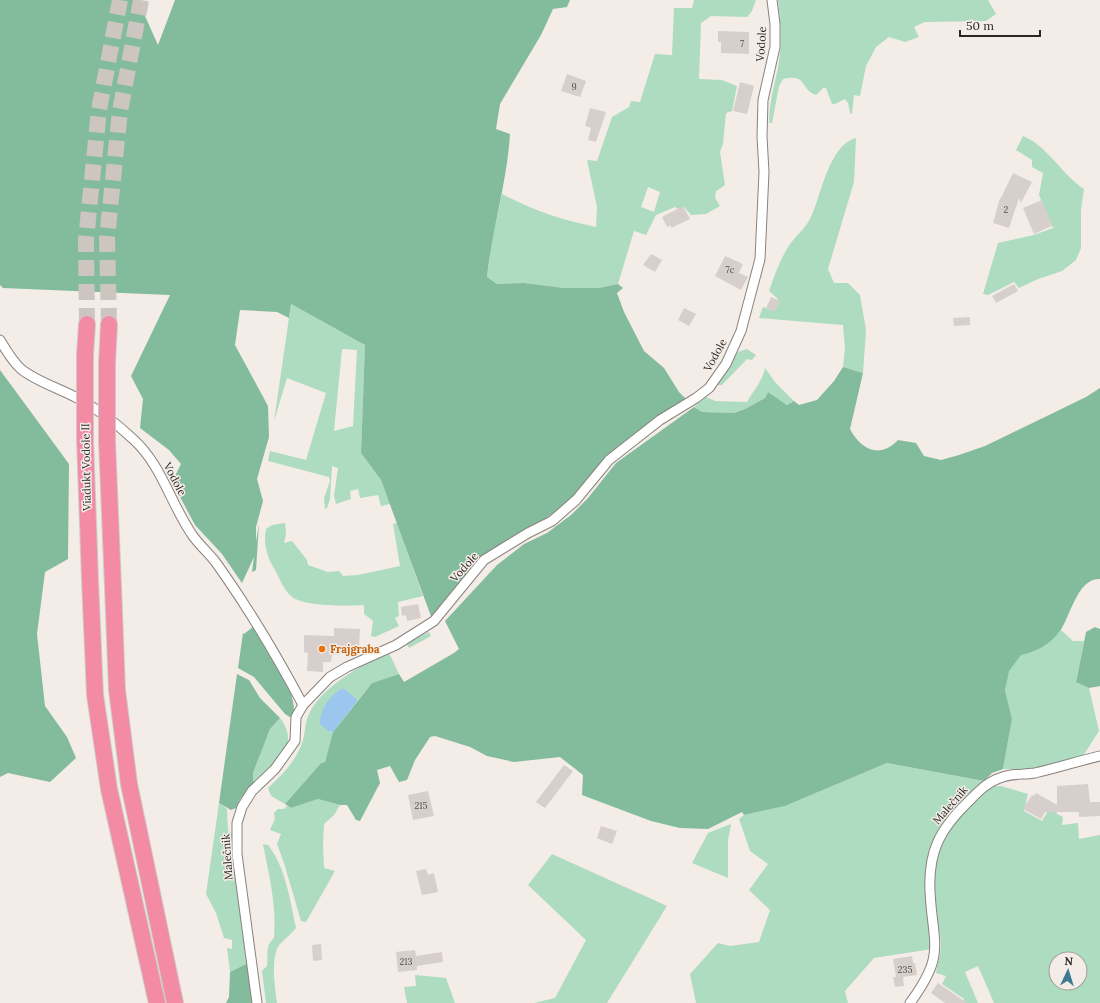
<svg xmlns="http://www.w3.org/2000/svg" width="1100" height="1003" viewBox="0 0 1100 1003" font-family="Lora,serif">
<rect width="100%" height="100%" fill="#f4ece7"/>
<!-- green -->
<g fill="#addcc1" fill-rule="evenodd">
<path d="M694 0H756L752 11 747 17 711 16 701 23 699 79 722 80 737 86 732 111 726 113 723 144 720 152 725 185 716 191 715 198 720 206 706 214 691 215 684 207 678 209 675 207 656 215 646 235 634 231 618 284 599 288H564L524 283 497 284 487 277 492 240 502 194C534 211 561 220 596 227L597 207 587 160 597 161 612 117 629 107 631 101 640 102 655 54 672 55 674 8H692ZM648 187 660 192 654 212 641 207Z"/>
<path d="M778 0H988L996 14 986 21 925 22 914 27 919 37 905 42 889 37 876 47 866 66 860 96 854 95 852 114 850 113 848 103 845 99 835 104H832L826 88H823L816 95C800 90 808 73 783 79L779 86 772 123H769C769 96 778 77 780 53 782 35 780 18 778 0Z"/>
<path d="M1023 136C1049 147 1061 174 1084 189L1081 210V248L1076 260 1062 271 1038 279 1019 288 1014 282 988 295 983 294 998 243 1034 235 1053 228 1039 195 1043 173 1032 167V160L1016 150Z"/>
<path d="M856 138 854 182 828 269 834 283H848L860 295 866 330 863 373 843 367 845 348 843 325 759 318 763 307 774 311 778 299 769 291C774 277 779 262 787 249 793 238 804 230 810 219 821 198 828 145 856 138Z"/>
<path d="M291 304 365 345 361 453 381 480 390 504 381 506 378 495 360 498 358 489 350 491 351 499 336 504 334 496 338 468 332 466 330 499 327 508 325 509 324 498 330 481 329 477 268 461 270 451 306 460 326 393 287 378 274 421ZM342 349 357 350 353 426 334 431Z"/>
<path d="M747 349 756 355 752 360 747 359 722 385H717L738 352Z"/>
<path d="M765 368 775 382 794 401 787 405 768 392 765 398 745 409 734 413 702 412 694 407 706 397 715 401 747 402C753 391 763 380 765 368Z"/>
<path d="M285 523 286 534 284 543 292 541 307 560 308 565 328 572 339 571 343 576 358 575 400 566 393 524 397 523 423 596 398 602 399 616 395 618 399 626 375 637 371 636 373 621 364 614V605C348 606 303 607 291 596 283 589 280 579 275 570 267 557 263 544 266 529L272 525Z"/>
<path d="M1061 630 1073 641H1084L1076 681 1089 688 1099 731 1083 756 1033 769H1003L1012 719 1005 690 1008 671 1021 655C1039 652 1048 643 1061 630Z"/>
<path d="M429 632 431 636 409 648 406 643Z"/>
<path d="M389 653 399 674 372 683 358 700 343 688 328 731 333 732 325 762 321 763 285 804 271 796 268 788C283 774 297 760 303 740 305 733 305 725 307 719 317 689 362 664 389 653Z"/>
<path d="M280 718C302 747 275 766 253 784V773L270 729Z"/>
<path d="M887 763 984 781C970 794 955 806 943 822 916 858 928 908 932 949L874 958 845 991 848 1003H696L690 974 718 943 730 946 759 942 770 910 749 890 768 864 750 851 739 819 744 815 785 806Z"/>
<path d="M988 786H1001L1028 794 1024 811 1042 821 1051 806H1055L1057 814 1063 817 1062 825 1078 823 1079 839 1100 835V1003H994L978 966 965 972 978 1003H961L964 999 942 984 946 976 936 973C937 965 940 956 941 948 941 929 934 909 932 890 928 843 958 817 988 786ZM1056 959H1080V983H1056Z"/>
<path d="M318 799 340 805 334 815 324 824 323 846 324 868 335 871 306 922 301 921 284 863 277 844 281 834 270 830 275 819 274 813 278 809H284L287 806 291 808Z"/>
<path d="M219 803 227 809 228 831 233 834 248 963 230 972 227 948 232 949V940L224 938 216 913 206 894Z"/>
<path d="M731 824 728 840V878L692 863 708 833Z"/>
<path d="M263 844 268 845C286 868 290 900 296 928 291 934 286 938 280 944 270 956 275 988 277 1003H266L262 971 267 966C269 954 264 947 274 938 277 905 269 876 263 844Z"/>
<path d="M552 854 667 906 607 1003H534L555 998 586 940 528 885Z"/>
<path d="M415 975 446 978 455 1003H407L404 987 416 986Z"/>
</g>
<!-- forest -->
<g fill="#83bb9d">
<path d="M0 0H133L141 7 158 45 175 0H570L567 7 553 9 541 35 500 104 496 129 510 134C507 183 492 229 487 277L497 284 524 283 564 288H599L618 284 623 288 617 293 624 312 644 351 664 368 679 392 686 399 623 444 602 461 569 502 495 554 432 619 381 480 361 453 365 345 291 304 289 318 277 312 240 310 235 345 268 406 269 437 257 479 263 501 256 527V542L259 524 256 570 252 572 254 557 242 583 222 554 195 525 172 482 181 464 169 450 140 428 143 399 131 376 170 295 3 288 0 285Z"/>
<path d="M843 367 863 373 850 429C861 450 880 459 898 440L916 443 924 456 941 460 959 455 985 446 1086 397 1100 388V579C1078 577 1070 617 1060 631 1050 644 1037 652 1021 655L1009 671 1005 690 1012 719 1003 769 992 773 984 781 887 763 785 806 744 815 742 812 708 829 680 828 651 821 582 795 583 775 560 757 514 762 487 756 470 747 435 736 430 737 415 760 407 780 399 782 390 766 377 770 380 783 360 821 356 820 347 805H340L318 799 291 808 285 804 321 763 325 762 333 732 372 683 399 674 404 682 454 653 459 649 445 621 497 565 524 544 547 533 571 515 588 498 616 463 694 407 702 412 734 413 745 409 765 398 768 392 787 405 794 401 799 405 817 400 834 381Z"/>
<path d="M0 370 69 464 68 559 45 572 37 634 45 706 67 737 76 758 50 782 8 773 0 777Z"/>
<path d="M254 626C268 649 300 692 293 719L285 714 254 677 238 668 243 633 244 634Z"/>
<path d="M1095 627 1100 629V686L1089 688 1076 682 1086 632Z"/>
<path d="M237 674 249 680 260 698 280 718 270 729 253 773V784L240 799 236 808 231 810 219 803Z"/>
<path d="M248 963 254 1003H226L229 997 230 972Z"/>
</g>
<!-- water -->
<path fill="#9bc6ee" d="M343 688 358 700 333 732 328 731 320 724C320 709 330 695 343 688Z"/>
<!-- building -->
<g fill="#d7cfcb">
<path d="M718 31 749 32V54L721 53V42H718Z"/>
<path d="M567 74 586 81 580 97 561 91Z"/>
<path d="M740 82 754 86 747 114 733 111Z"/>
<path d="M590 108 606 112 596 142 588 140 591 128 585 126Z"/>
<path d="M1013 173 1032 182 1021 203 1019 198 1009 228 993 223 1000 198H1001Z"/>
<path d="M1042 200 1052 226 1034 234 1023 208Z"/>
<path d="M683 206 690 219 671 228V225L667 227 662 217Z"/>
<path d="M651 254 662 260 655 272 643 265Z"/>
<path d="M725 256 743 264 739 273 748 277 741 290 715 276Z"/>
<path d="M1014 284 1018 291 996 303 992 296Z"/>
<path d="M771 297 780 301 775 312 766 308Z"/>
<path d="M684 308 696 314 689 326 678 320Z"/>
<path d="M970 317V325L954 326 953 318Z"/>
<path d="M418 604 421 618 407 621 406 615 402 616 401 607Z"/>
<path d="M334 628 360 629 359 649 340 650V655H332L331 662H323V672L307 671 308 653 304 652V635L334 636Z"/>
<path d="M564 765 573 771 545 808 536 802Z"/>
<path d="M1088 784 1090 802H1100V816L1079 817V812H1045L1041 819 1023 809 1032 795 1034 796 1036 793 1057 805V786Z"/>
<path d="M428 791 434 816 413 820 408 795Z"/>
<path d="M601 826 617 831 612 844 597 838Z"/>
<path d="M426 869 428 875 434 873 438 892 422 895 416 871Z"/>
<path d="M321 944 322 960 313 961 312 945Z"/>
<path d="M415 950 416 956 442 952 443 962 417 966V970L398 972 396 952Z"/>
<path d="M912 956 913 963H915L917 975 903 977 904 986 895 987 893 977H896L893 959Z"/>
<path d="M938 983 967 1003H945L931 993Z"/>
</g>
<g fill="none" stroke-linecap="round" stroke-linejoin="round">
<!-- motorway-tunnel -->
<g stroke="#ccc5c0" stroke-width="16" stroke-dasharray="16 8" stroke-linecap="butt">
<path d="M87 324 86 240 99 110 120 0"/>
<path d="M109 324 107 238 120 111 141 0"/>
</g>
<!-- minor casing -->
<g stroke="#8a827e" stroke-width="11">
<g id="minor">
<path d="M0 340C6 350 12 361 21 369 37 382 59 388 77 398 98 409 116 423 133 439 162 465 171 505 193 536 200 546 210 554 217 564 249 609 277 656 303 705"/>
<path d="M257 1003 237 854V823L242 807 252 791 275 769 295 741 296 717 303 705 330 677 347 667 396 645 434 621 484 560 528 533 552 521 576 500 609 460 660 420 696 398 709 388 726 364 741 331 760 259 764 172 762 137 763 100 775 47V24L772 0"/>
<path d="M910 1003C946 954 933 946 930 892 928 851 940 829 969 801 978 792 987 782 1000 778 1011 773 1023 775 1035 773 1057 768 1078 761 1100 756"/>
</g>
</g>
<!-- motorway casing -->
<g stroke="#cccbcb" stroke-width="18">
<g id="motorway">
<path d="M85 355 87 324"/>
<path d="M107 364 109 324"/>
<path d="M90 580 95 695 109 789 157 1003"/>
<path d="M113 587 117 690 129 784 175 1003"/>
</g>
</g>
<!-- minor -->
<use href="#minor" stroke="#fff" stroke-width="9"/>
<!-- motorway -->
<use href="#motorway" stroke="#f48ba5" stroke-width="16"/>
<!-- motorway-bridge casing -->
<g stroke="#cccbcb" stroke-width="18" stroke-linecap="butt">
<g id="motorway-bridge">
<path d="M85 355V439L90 580"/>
<path d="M107 364V441L113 587"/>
</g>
</g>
<!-- motorway-bridge -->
<use href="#motorway-bridge" stroke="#f48ba5" stroke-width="16"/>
</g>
<!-- markers -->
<circle fill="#e8710a" stroke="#f4ece7" stroke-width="1.5" cx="322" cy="649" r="4"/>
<g text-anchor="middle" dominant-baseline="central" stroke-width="3" stroke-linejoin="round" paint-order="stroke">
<!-- number labels -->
<g font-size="9" fill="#55514e">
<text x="742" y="43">7</text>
<text x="574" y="86">9</text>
<text x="1006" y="209">2</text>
<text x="730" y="269">7c</text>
<text x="421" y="805">215</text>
<text x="406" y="961">213</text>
<text x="905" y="969">235</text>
</g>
<!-- street labels -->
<g font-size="11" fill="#2a2725" stroke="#f4ece7">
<text transform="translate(761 44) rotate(-86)">Vodole</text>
<text transform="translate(715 355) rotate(-61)">Vodole</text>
<text transform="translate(86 467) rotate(-91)">Viadukt Vodole II</text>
<text transform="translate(175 479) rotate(62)">Vodole</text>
<text transform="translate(464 567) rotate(-48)">Vodole</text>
<text transform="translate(950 805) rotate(-49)">Malečnik</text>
<text transform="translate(227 857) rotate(-94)">Malečnik</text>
</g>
<!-- food labels -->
<g font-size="11" font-weight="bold" fill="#c56008" stroke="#f4ece7" text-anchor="start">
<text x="330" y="649">Frajgraba</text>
</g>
</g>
<!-- north arrow -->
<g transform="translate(1068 971) rotate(4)"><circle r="19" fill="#f4ece7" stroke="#a39d99"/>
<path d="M0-3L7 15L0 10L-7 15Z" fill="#3c7b90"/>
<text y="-6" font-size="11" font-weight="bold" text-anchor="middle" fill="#2a2725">N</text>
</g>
<!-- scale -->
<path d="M960 30v6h80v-6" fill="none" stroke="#2a2725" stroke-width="2"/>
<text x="966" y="30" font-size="12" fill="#2a2725" stroke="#f4ece7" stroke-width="3" paint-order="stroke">50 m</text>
</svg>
